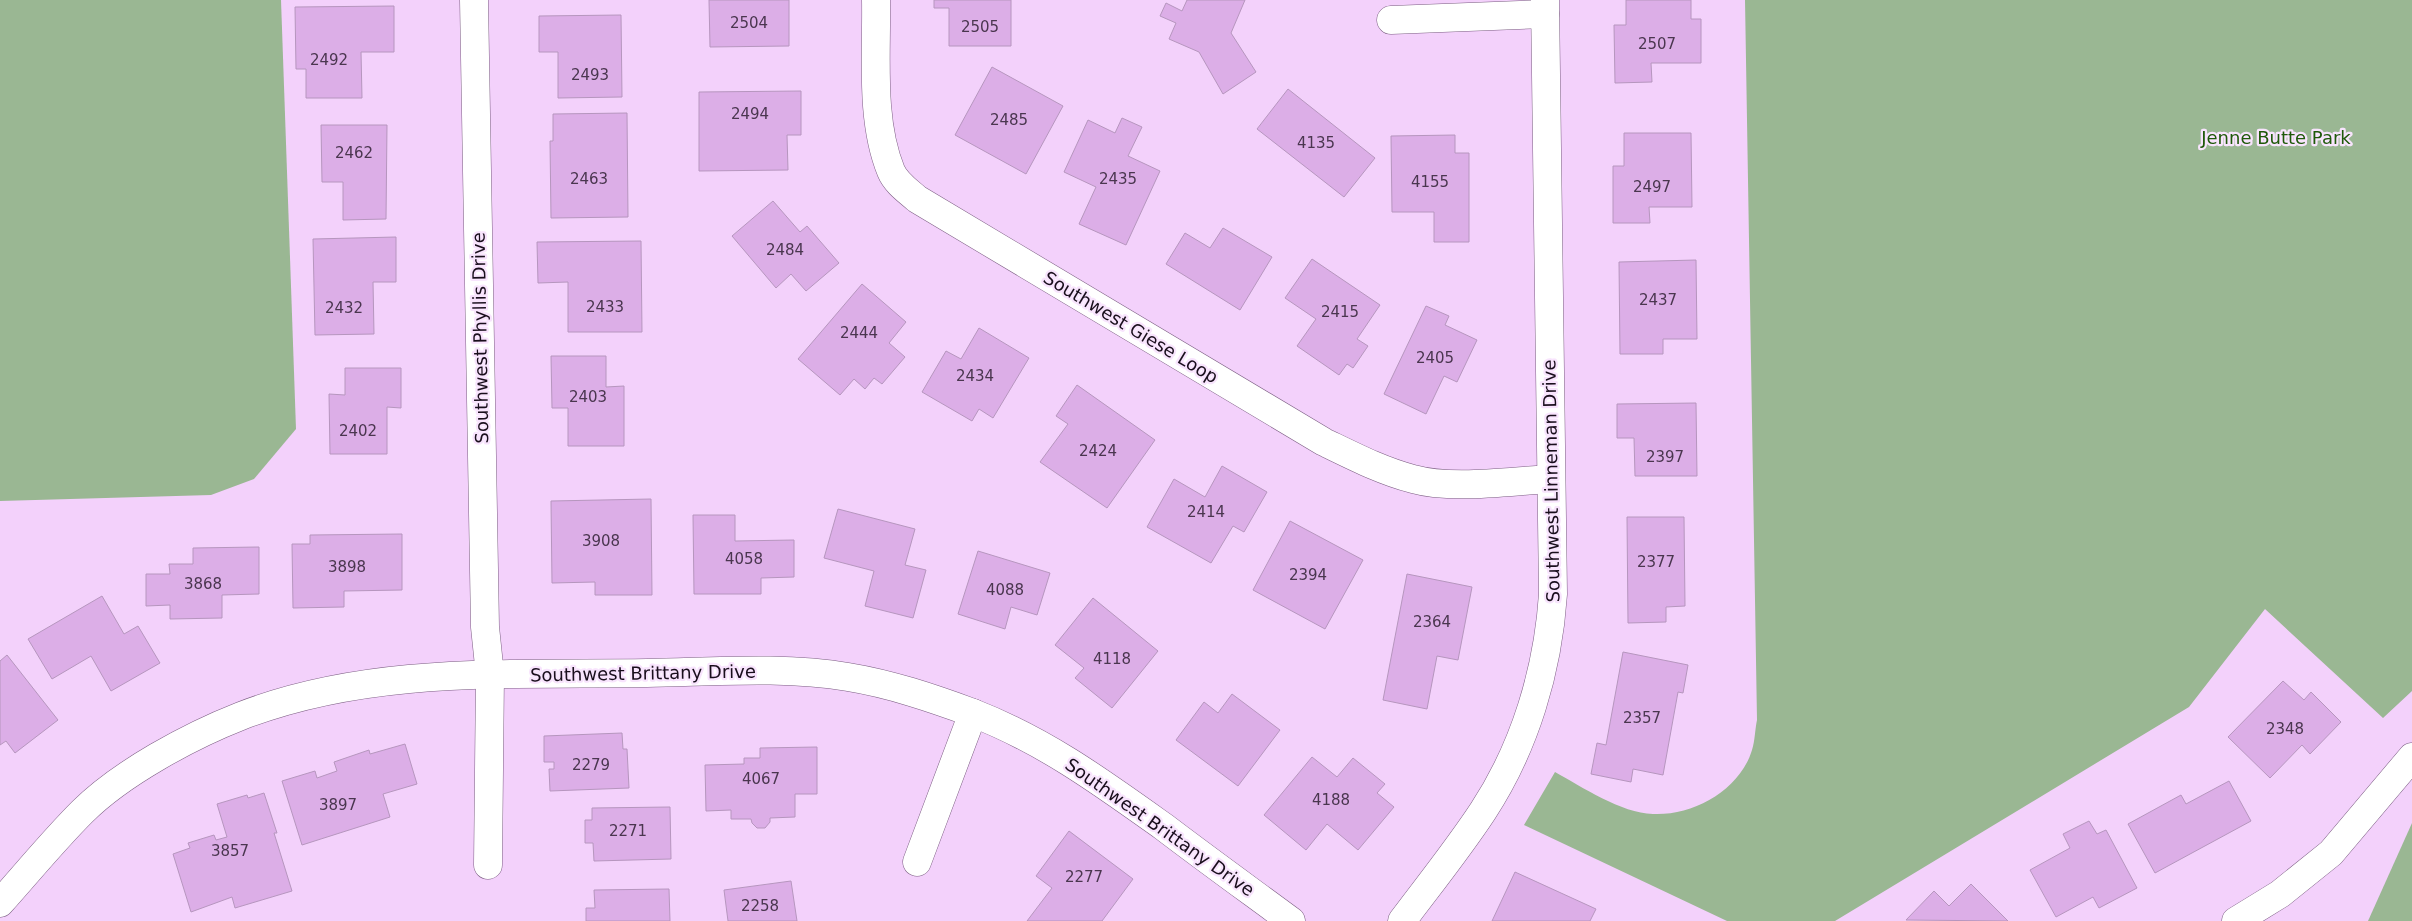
<svg xmlns="http://www.w3.org/2000/svg" width="2412" height="921" viewBox="0 0 2412 921" font-family="'DejaVu Sans',sans-serif">
<rect width="100%" height="100%" fill="#f3d1fb"/>
<!-- green -->
<g fill="#9ab793">
<path d="M0 0H281L296 429 254 479 211 495 0 501Z"/>
<path d="M1745 0H2412V691L2383 718 2265 609 2189 707 1835 921H1727L1524 825 1555 772C1582 787 1621 813 1653 814 1693 816 1740 790 1752 750 1755 741 1755 729 1757 720Z"/>
<path d="M2412 823V921H2368Z"/>
</g>
<!-- building -->
<g fill="#dcaee7" stroke="#b696be">
<path d="M709 0H789V46L710 47Z"/>
<path d="M934 0H1011V46H949V8H934Z"/>
<path d="M1187 0H1245L1231 33 1256 72 1223 94 1199 52 1169 39 1176 23 1160 16 1166 3 1182 11Z"/>
<path d="M1626 0H1691V19H1701V63H1651L1652 82 1615 83 1614 25H1626Z"/>
<path d="M394 6V52H361L362 98H306V69H296L295 7Z"/>
<path d="M621 15 622 97 558 98V52H539V16Z"/>
<path d="M992 67 1063 106 1026 174 955 135Z"/>
<path d="M1288 89 1375 158 1344 197 1257 129Z"/>
<path d="M801 91V135H787L788 170 699 171V92Z"/>
<path d="M627 113 628 217 551 218 550 141H553V114Z"/>
<path d="M1122 118 1142 127 1128 156 1160 171 1126 245 1079 224 1096 187 1064 172 1088 120 1115 133Z"/>
<path d="M321 125H387L386 219 343 220V182H322Z"/>
<path d="M1624 133H1691L1692 207H1649L1650 223H1613V166H1624Z"/>
<path d="M1455 135V153H1469V242H1434V212H1392L1391 136Z"/>
<path d="M773 201 800 232 807 226 839 263 806 291 791 274 776 288 732 236Z"/>
<path d="M1223 228 1272 257 1240 310 1166 264 1185 233 1210 248Z"/>
<path d="M396 237V282H373L374 334 315 335 313 239Z"/>
<path d="M641 241 642 332H568V282L538 283 537 242Z"/>
<path d="M1312 259 1380 305 1357 339 1368 346 1353 368 1347 364 1339 375 1297 346 1316 319 1285 298Z"/>
<path d="M1696 260 1697 339H1663V354H1620L1619 262Z"/>
<path d="M862 284 906 322 889 343 905 357 882 384 874 378 865 389 854 379 840 395 798 359Z"/>
<path d="M1426 306 1449 316 1445 325 1477 340 1457 382 1444 376 1426 414 1384 394Z"/>
<path d="M979 328 1029 358 993 418 979 409 972 421 922 392 946 351 961 359Z"/>
<path d="M551 356H606V387L624 386V446H568V408H552Z"/>
<path d="M345 368H401V408L387 407V454H330L329 394 345 395Z"/>
<path d="M1077 385 1155 440 1107 508 1040 462 1068 424 1056 416Z"/>
<path d="M1696 403 1697 476H1635L1634 438H1617V404Z"/>
<path d="M1222 466 1267 492 1244 532 1233 526 1211 563 1147 527 1174 479 1205 497Z"/>
<path d="M651 499 652 595H595V582L552 583 551 501Z"/>
<path d="M838 509 915 529 905 565 926 570 913 618 865 606 874 571 824 558Z"/>
<path d="M693 515H735V541L794 540V577L761 578V594H694Z"/>
<path d="M1627 517H1684L1685 606 1666 607V622L1628 623Z"/>
<path d="M1290 521 1363 560 1325 629 1253 590Z"/>
<path d="M402 534V590L344 591V607L293 608 292 544H310V535Z"/>
<path d="M259 547V594L222 595V618L170 619V605L146 606V574H170L169 564H193V548Z"/>
<path d="M978 551 1050 573 1037 615 1011 607 1005 629 958 614Z"/>
<path d="M1407 574 1472 587 1458 660 1437 656 1427 709 1383 700Z"/>
<path d="M102 596 124 634 138 626 160 663 111 691 91 656 52 679 28 639Z"/>
<path d="M1093 598 1158 651 1112 708 1075 678 1084 668 1055 645Z"/>
<path d="M1623 652 1688 665 1683 693 1678 692 1663 775 1633 769 1631 782 1591 774 1597 743 1606 745Z"/>
<path d="M7 655 58 720 15 753 6 741 0 745V661Z"/>
<path d="M2283 681 2304 700 2311 692 2341 722 2310 754 2302 745 2270 778 2228 737Z"/>
<path d="M1232 694 1280 730 1238 786 1176 740 1204 702 1218 713Z"/>
<path d="M622 733 623 749H627L629 788 550 791 549 769H554V762H544V736Z"/>
<path d="M405 744 417 784 383 794 390 817 302 845 282 781 315 771 317 778 337 771 334 762 369 750 370 754Z"/>
<path d="M817 747V794H795V817L770 818V822L765 828H757L752 823 751 819H731V810L706 811 705 765 744 764V758H760V748Z"/>
<path d="M1312 757 1337 777 1353 758 1385 784 1377 793 1394 807 1358 850 1327 824 1306 850 1264 815Z"/>
<path d="M2229 781 2251 821 2155 873 2128 824 2181 795 2186 804Z"/>
<path d="M264 793 277 833H274L292 891 235 908 232 897 191 912 173 854 190 848 188 843 214 835 216 840 227 837 217 804 247 795 248 798Z"/>
<path d="M670 807 671 859 594 861 593 843H585V820H592V808Z"/>
<path d="M2089 821 2097 834 2106 830 2137 888 2099 908 2093 897 2056 917 2030 870 2070 848 2063 834Z"/>
<path d="M1069 831 1133 879 1102 921H1027L1052 888 1036 876Z"/>
<path d="M1515 872 1596 909 1590 921H1492Z"/>
<path d="M791 881 797 921H728L724 890Z"/>
<path d="M1971 884 2008 921 1906 920 1934 891 1949 906Z"/>
<path d="M669 889 670 921H586V908H595L594 890Z"/>
</g>
<g fill="none" stroke-linecap="round" stroke-linejoin="round">
<!-- minor casing -->
<g stroke="#7c5e83" stroke-width="29">
<g id="minor">
<path d="M474 0 485 627 490 675 488 865"/>
<path d="M876 0C877 55 870 120 891 171 896 183 908 191 917 199L1324 442C1353 456 1382 471 1413 479 1452 490 1510 481 1551 479"/>
<path d="M1391 20 1545 14"/>
<path d="M917 862 973 713"/>
<path d="M0 903C27 873 53 841 82 812 121 773 190 736 241 716 369 666 512 675 647 673 713 672 783 666 848 677 891 684 932 698 973 713 1045 741 1101 782 1164 827 1206 859 1249 890 1291 921"/>
<path d="M1402 921C1429 885 1458 849 1483 811 1525 747 1548 670 1553 594L1545 0"/>
<path d="M2236 921 2280 894 2331 853 2412 757"/>
</g>
</g>
<!-- minor -->
<use href="#minor" stroke="#fff" stroke-width="28"/>
</g>
<g text-anchor="middle" dominant-baseline="central" stroke-width="4.5" stroke-linejoin="round" paint-order="stroke">
<!-- number labels -->
<g font-size="15" fill="#4a364f">
<text x="749" y="23">2504</text>
<text x="980" y="27">2505</text>
<text x="1657" y="44">2507</text>
<text x="329" y="60">2492</text>
<text x="590" y="75">2493</text>
<text x="750" y="114">2494</text>
<text x="1009" y="120">2485</text>
<text x="1316" y="143">4135</text>
<text x="354" y="153">2462</text>
<text x="589" y="179">2463</text>
<text x="1118" y="179">2435</text>
<text x="1430" y="182">4155</text>
<text x="1652" y="187">2497</text>
<text x="785" y="250">2484</text>
<text x="1658" y="300">2437</text>
<text x="605" y="307">2433</text>
<text x="344" y="308">2432</text>
<text x="1340" y="312">2415</text>
<text x="859" y="333">2444</text>
<text x="1435" y="358">2405</text>
<text x="975" y="376">2434</text>
<text x="588" y="397">2403</text>
<text x="358" y="431">2402</text>
<text x="1098" y="451">2424</text>
<text x="1665" y="457">2397</text>
<text x="1206" y="512">2414</text>
<text x="601" y="541">3908</text>
<text x="744" y="559">4058</text>
<text x="1656" y="562">2377</text>
<text x="347" y="567">3898</text>
<text x="1308" y="575">2394</text>
<text x="203" y="584">3868</text>
<text x="1005" y="590">4088</text>
<text x="1432" y="622">2364</text>
<text x="1112" y="659">4118</text>
<text x="1642" y="718">2357</text>
<text x="2285" y="729">2348</text>
<text x="591" y="765">2279</text>
<text x="761" y="779">4067</text>
<text x="1331" y="800">4188</text>
<text x="338" y="805">3897</text>
<text x="628" y="831">2271</text>
<text x="230" y="851">3857</text>
<text x="1084" y="877">2277</text>
<text x="760" y="906">2258</text>
</g>
<!-- park labels -->
<g font-size="18" fill="#1e5909" stroke="#f8e4fd">
<text x="2276" y="137">Jenne Butte Park</text>
</g>
<!-- street labels -->
<g font-size="18" fill="#190e1c" stroke="#f8e4fd">
<text transform="translate(1131 327) rotate(31)">Southwest Giese Loop</text>
<text transform="translate(480 338) rotate(-91)">Southwest Phyllis Drive</text>
<text transform="translate(1551 481) rotate(-91)">Southwest Linneman Drive</text>
<text transform="translate(643 673) rotate(-1)">Southwest Brittany Drive</text>
<text transform="translate(1160 827) rotate(35)">Southwest Brittany Drive</text>
</g>
</g>
</svg>
